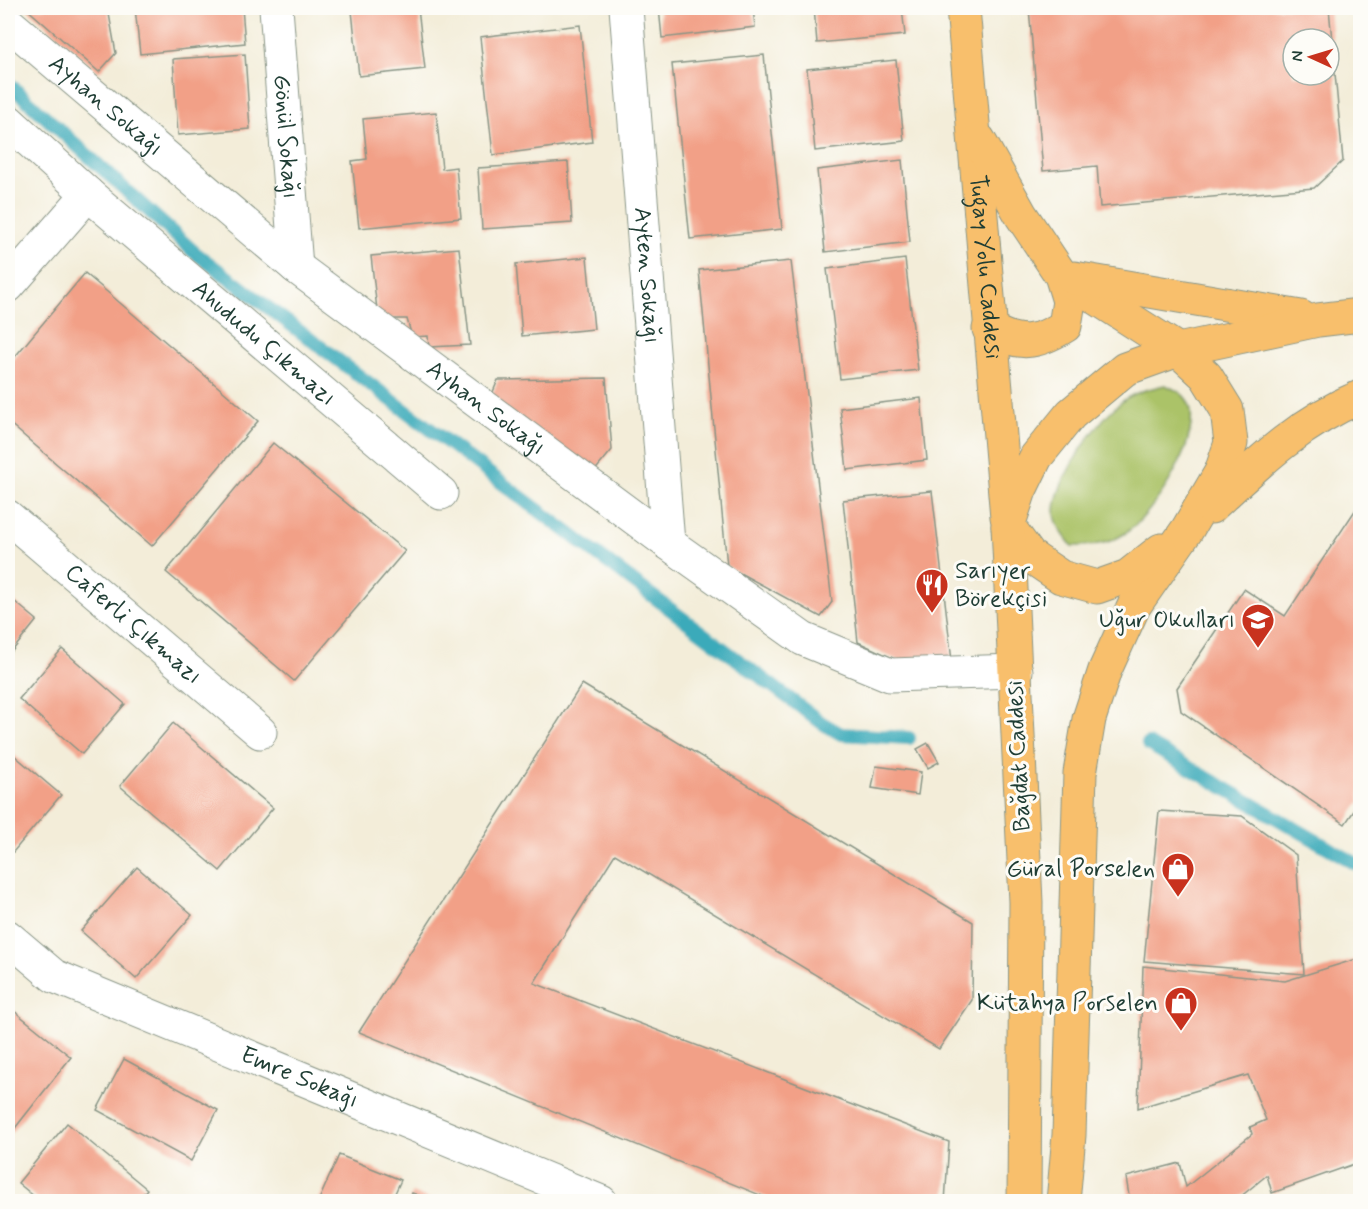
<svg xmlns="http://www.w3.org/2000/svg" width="1368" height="1209" viewBox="0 0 1368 1209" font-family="Mynerve,sans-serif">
<rect width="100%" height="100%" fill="#fdfcf7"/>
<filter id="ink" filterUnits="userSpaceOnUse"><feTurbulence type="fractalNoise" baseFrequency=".0167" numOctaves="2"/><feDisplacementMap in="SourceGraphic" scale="12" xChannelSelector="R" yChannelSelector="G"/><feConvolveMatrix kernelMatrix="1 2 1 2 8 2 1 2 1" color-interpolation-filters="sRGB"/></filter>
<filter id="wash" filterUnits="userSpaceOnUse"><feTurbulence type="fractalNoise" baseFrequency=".008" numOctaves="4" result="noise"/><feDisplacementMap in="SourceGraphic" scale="24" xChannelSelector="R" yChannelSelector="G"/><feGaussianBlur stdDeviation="1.35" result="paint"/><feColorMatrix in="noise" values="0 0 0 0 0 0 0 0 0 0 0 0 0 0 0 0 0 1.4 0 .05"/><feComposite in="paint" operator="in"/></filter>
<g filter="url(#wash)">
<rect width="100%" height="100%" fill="#f3edd9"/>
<!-- green -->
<path fill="#abc368" stroke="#65804e" stroke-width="1.5" d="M1165 385C1173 389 1182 392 1187 400 1207 434 1153 516 1124 534 1107 545 1091 546 1072 546 1064 536 1056 526 1055 513 1054 483 1096 422 1119 404 1132 392 1149 389 1165 385Z"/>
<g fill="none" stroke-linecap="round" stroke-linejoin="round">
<!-- stream -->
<g stroke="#3baaba" stroke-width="14">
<path d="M8 83 194 252 822 723 841 734 909 738"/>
<path d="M1148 744 1360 866"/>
</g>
</g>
<g id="blocks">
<!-- building -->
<g fill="#f2a087" fill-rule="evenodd">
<path d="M26 8H108L116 53 99 72Z"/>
<path d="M135 8H242L245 43 140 54Z"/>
<path d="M379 8H418L425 69 359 76 352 11Z"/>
<path d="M472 8H502V9L472 12Z"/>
<path d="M659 8H753L755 27 662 38Z"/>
<path d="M814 8H902L905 35 817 43Z"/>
<path d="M1029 8H1329L1343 161 1314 188 1100 207 1097 166 1043 171ZM1293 39H1329V75H1293Z"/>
<path d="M580 25 592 142 493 155 480 37Z"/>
<path d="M245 54 250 129 178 135 173 59Z"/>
<path d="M764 55 782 229 690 239 672 64Z"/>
<path d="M896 60 904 141 815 151 807 69Z"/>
<path d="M436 112 442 169 456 167 461 218 359 228 352 161 367 159 363 119Z"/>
<path d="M902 160 910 242 825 252 817 170Z"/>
<path d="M568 162 572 223 482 229 478 168Z"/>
<path d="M459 248 470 345 429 347 428 336 412 337 407 319H378L371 256Z"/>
<path d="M587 257 594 329 522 336 516 264Z"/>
<path d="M905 259 918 370 840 379 827 269Z"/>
<path d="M791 261 832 602 821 617 727 566 699 270Z"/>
<path d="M85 273 258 421 152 546 8 422V365Z"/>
<path d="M606 378 612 450 593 473 490 399 498 380Z"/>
<path d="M921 398 927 460 847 470 840 408Z"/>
<path d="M273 443 405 551 294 681 166 572Z"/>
<path d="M932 491 952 661 910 666 858 642 843 500Z"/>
<path d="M1360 503V802L1345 824 1181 711 1177 688 1244 589 1285 616Z"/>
<path d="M8 596 37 620 8 656Z"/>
<path d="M62 649 125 704 82 754 19 699Z"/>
<path d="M582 684 973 922 972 1000 939 1049 615 854 534 983 949 1142 945 1202H777L359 1032Z"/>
<path d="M173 723 273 808 220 871 120 786Z"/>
<path d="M928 743 939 762 928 768 917 749Z"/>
<path d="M8 750 61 795 8 858Z"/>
<path d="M876 766 921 772 918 795 872 788Z"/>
<path d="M1159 811 1242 816 1296 855 1304 974 1144 961Z"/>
<path d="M137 867 192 915 136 979 81 931Z"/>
<path d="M1360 958V1162L1272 1193 1267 1175 1234 1202H1187L1185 1198 1171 1202H1130L1126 1177 1180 1163 1186 1187 1252 1134 1250 1127 1266 1120 1248 1075 1138 1108 1143 966 1285 981Z"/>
<path d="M8 1006 71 1057 8 1137Z"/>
<path d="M124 1059 218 1110 191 1161 97 1110Z"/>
<path d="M67 1123 147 1189 137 1202H41L18 1183Z"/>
<path d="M339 1155 401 1180 391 1202H318Z"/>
<path d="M412 1193 435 1201 434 1202H409Z"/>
</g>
</g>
</g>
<g filter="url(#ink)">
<use href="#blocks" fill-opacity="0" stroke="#899586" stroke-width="1.5"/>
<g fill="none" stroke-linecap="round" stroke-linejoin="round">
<!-- street casing -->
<g stroke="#899586" stroke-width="35">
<g id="street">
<path id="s1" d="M276 8 296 267"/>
<path id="s2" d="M626 8 668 543"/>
<path id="s3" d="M8 23 296 267 668 543 803 639 890 675 1016 671"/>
<path id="s4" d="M8 121 88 194 441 493"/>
<path d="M8 286 88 194"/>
<path id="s5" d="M8 517 260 732"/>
<path id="s6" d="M8 937 54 976 601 1202"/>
</g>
</g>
<!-- primary casing -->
<g stroke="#899586" stroke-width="35">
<g id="primary">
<path id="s7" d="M963 8 1007 517"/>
<path d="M979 140 1021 215 1061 275 1069 301 1065 326C1036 344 1019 346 989 329"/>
<path d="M1061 275 1178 350 1206 376 1227 410 1231 443 1221 472 1187 530 1134 606 1105 670 1089 719 1080 773 1069 1135 1063 1202"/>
<path d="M1074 278 1301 317"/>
<path d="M1211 507C1258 463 1300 422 1360 397"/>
<path d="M1008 526 1030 556 1061 577 1097 587 1128 576 1161 550"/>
<path d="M1024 1202 1026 902 1008 526 1020 490 1036 457 1071 414 1125 369 1178 350 1318 320 1360 315"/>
</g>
</g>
<!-- street -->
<use href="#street" stroke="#fff" stroke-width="33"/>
<!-- primary -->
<use href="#primary" stroke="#f8bf6c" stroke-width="33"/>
</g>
</g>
<!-- icons -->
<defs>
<g id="restaurant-pin" transform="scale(1.725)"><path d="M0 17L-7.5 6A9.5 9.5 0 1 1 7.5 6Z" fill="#c8321e" stroke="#fdfcf7"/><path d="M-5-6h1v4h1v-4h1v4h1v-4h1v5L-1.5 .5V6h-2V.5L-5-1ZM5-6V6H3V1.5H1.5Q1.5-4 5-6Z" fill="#fff"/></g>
<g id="school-pin" transform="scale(1.725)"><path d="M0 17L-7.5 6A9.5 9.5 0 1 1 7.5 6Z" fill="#c8321e" stroke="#fdfcf7"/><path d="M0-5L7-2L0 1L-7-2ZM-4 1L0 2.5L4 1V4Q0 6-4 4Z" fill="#fff"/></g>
<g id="shop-pin" transform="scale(1.725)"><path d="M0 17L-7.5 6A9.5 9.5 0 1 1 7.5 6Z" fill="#c8321e" stroke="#fdfcf7"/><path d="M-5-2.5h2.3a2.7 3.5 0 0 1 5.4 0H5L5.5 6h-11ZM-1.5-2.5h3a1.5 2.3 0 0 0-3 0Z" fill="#fff"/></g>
</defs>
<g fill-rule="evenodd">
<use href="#restaurant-pin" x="932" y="585"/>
<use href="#school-pin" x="1258" y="620"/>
<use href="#shop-pin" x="1178" y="869"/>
<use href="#shop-pin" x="1181" y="1003"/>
</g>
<g text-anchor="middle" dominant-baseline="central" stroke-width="6" stroke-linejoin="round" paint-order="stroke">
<!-- street labels -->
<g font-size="24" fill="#1f3d34" stroke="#fdfcf7">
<text stroke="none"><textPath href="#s3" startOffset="128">Ayhan Sokağı</textPath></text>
<text stroke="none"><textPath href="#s1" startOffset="129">Gönül Sokağı</textPath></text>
<text stroke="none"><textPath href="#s7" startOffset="260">Tugay Yolu Caddesi</textPath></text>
<text stroke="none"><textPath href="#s2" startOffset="268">Ayten Sokağı</textPath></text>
<text stroke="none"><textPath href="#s4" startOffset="339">Ahududu Çıkmazı</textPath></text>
<text stroke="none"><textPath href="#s3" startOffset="614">Ayhan Sokağı</textPath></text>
<text stroke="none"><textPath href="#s5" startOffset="165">Caferli Çıkmazı</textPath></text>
<text transform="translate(1019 756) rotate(-93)">Bağdat Caddesi</text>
<text stroke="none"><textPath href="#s6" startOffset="326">Emre Sokağı</textPath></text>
</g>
<!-- poi labels -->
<g font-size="24" fill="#1f3d34" stroke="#fdfcf7" text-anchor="end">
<text x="955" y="571" text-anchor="start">Sarıyer<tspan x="955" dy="28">Börekçisi</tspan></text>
<text x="1235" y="620">Uğur Okulları</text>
<text x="1155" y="869">Güral Porselen</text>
<text x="1158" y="1003">Kütahya Porselen</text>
</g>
</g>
<!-- margin -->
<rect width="1368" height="1209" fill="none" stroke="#fdfcf7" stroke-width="30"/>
<!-- north arrow -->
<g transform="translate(1311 57) rotate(274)"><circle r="28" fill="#fdfcf7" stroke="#a4b0a9" stroke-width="1.5"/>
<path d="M0-4.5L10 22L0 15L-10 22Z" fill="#c8321e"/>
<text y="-9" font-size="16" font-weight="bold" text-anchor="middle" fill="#1f3d34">N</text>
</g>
</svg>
